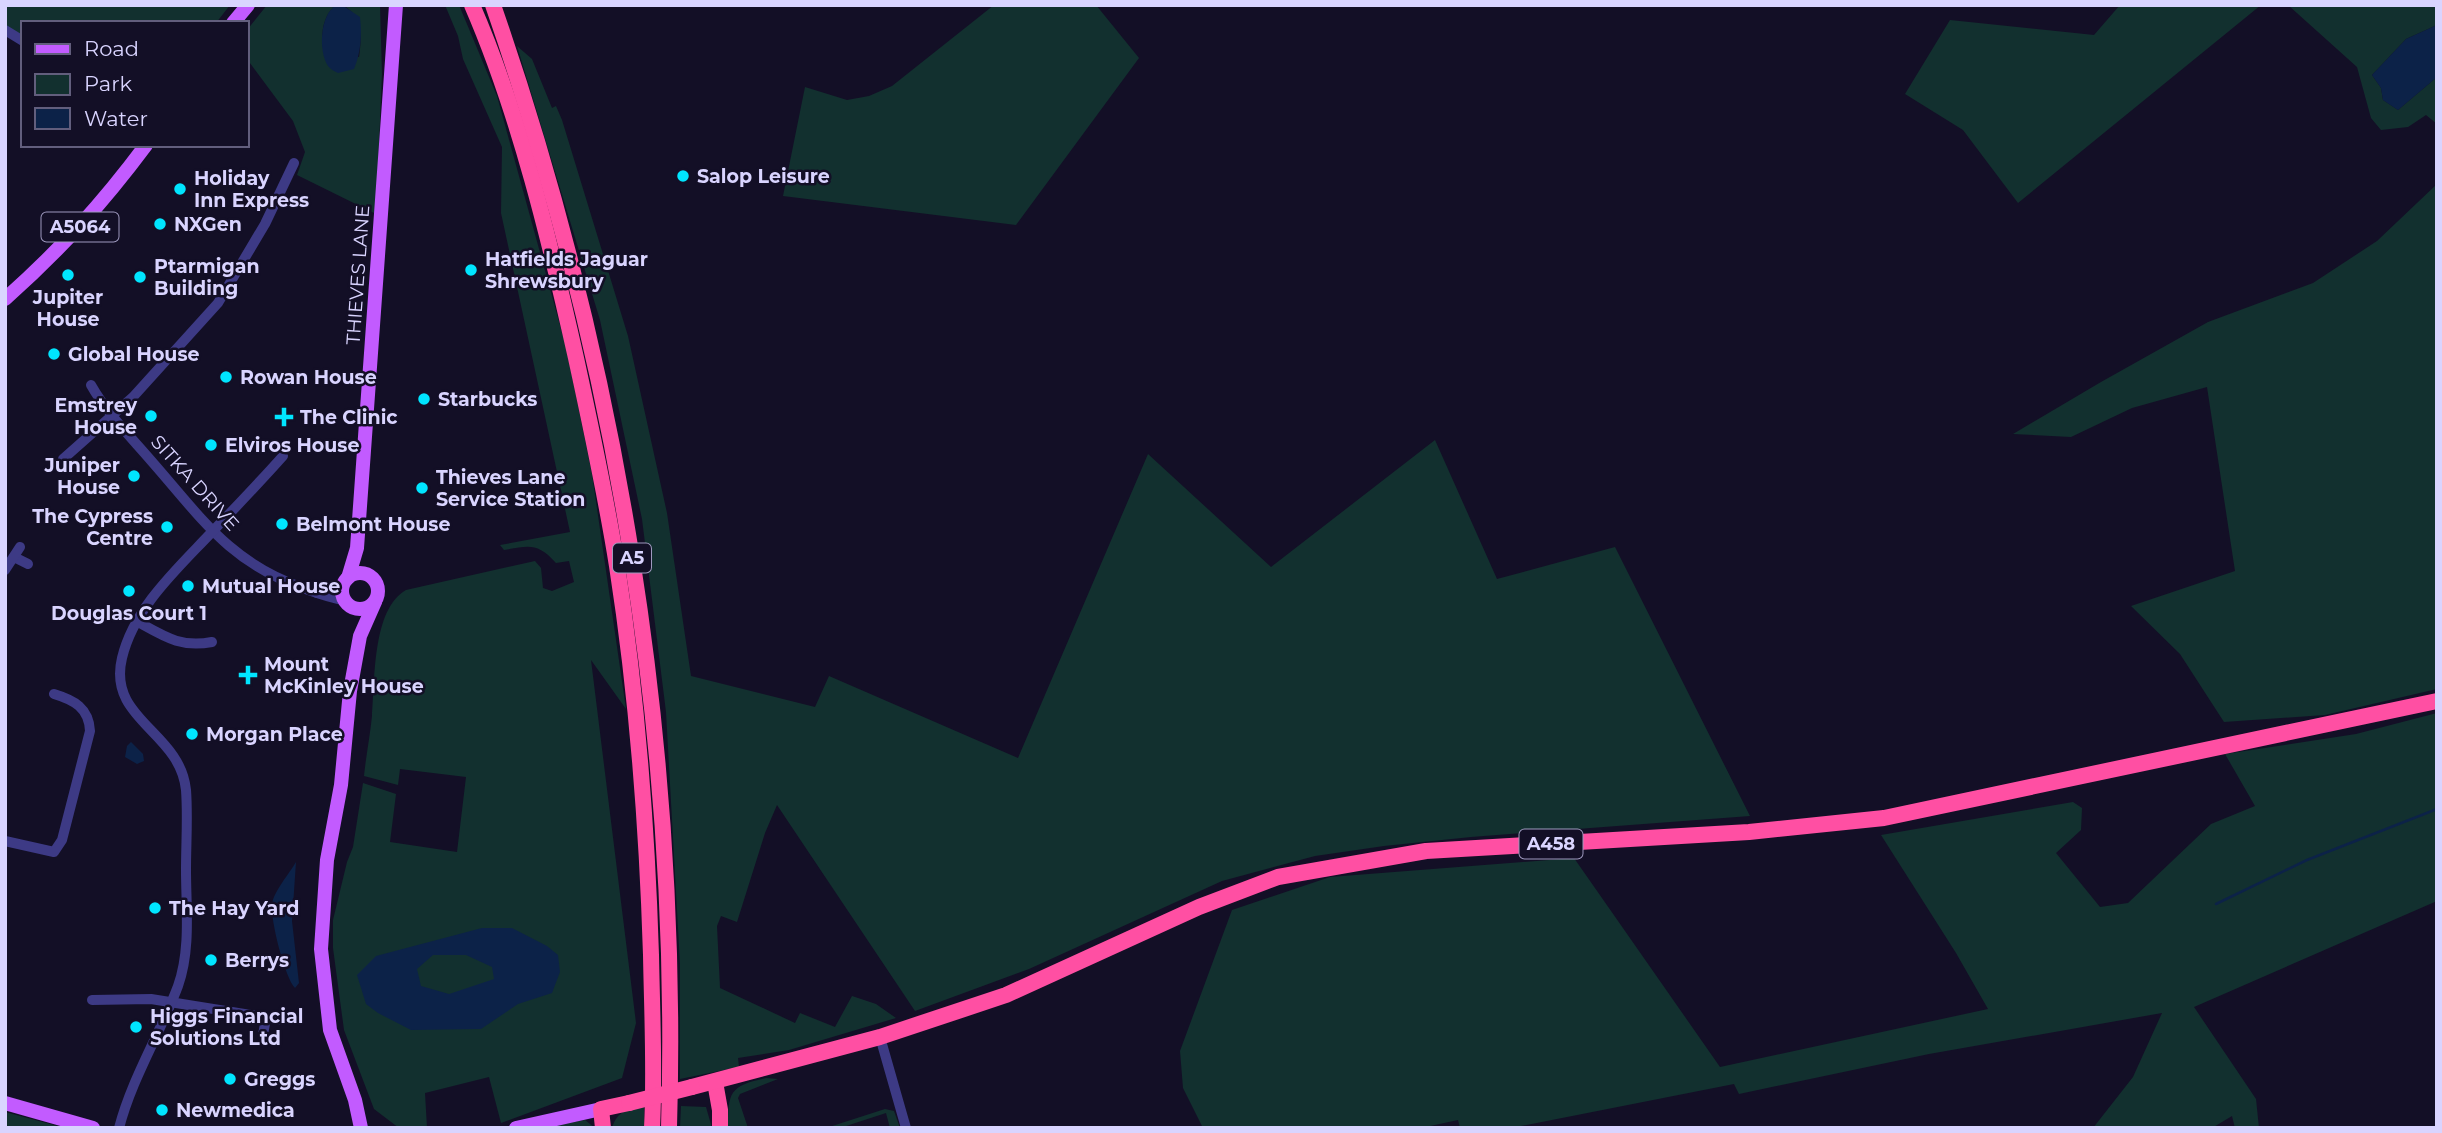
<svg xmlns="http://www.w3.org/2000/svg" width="2442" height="1133" viewBox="0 0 2442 1133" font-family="Montserrat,sans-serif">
<rect width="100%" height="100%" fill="#130f26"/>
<!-- green -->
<g fill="#12302f">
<path d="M5 5H230L216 23H23V37L5 26Z"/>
<path d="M267 5H336C323 15 321 33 323 48L359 57C362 36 363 15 342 5H380L382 74 376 214 297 175 305 152 293 121 247 59V30Z"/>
<path d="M445 5H459L497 96 566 347 592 474 626 709 591 660 636 1023 622 1078 501 1123 489 1077 425 1093 427 1128H399L374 1109 344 1030 333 948V920L347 862 353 847 363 783 396 794 390 842 457 852 466 777 400 769 398 785 364 776C366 756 370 736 372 716 375 681 372 609 406 590L535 561 541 568 543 588 552 591 574 582 569 561 556 563C537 542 529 546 504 550L500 545 570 532 501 213 502 147 463 59 458 36Z"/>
<path d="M994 5H1096L1139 58 1016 225 783 196 805 87 847 100 869 96 892 86Z"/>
<path d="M2120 5H2261L2018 203 1963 130 1905 94 1950 20 2094 35Z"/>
<path d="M2288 5H2437V25L2406 39 2372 75 2381 88 2383 100 2398 110 2437 77V124L2426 115 2408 127 2381 130 2371 118 2357 67Z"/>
<path d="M517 46 532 59 552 108 556 106 562 120 628 336 667 513 691 676 815 707 829 676 1018 758 1148 454 1271 567 1435 440 1497 579 1615 547 1750 816 1471 837 1384 846 1315 856 1222 881 1029 969 915 1011 777 805 765 833 737 922 721 916 717 926 720 988 795 1023 800 1013 835 1027 852 996 876 1004 896 1018 789 1050 738 1058 739 1067 680 1079V964L666 712 642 519 600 320Z"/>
<path d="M2437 184V689L2325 715 2224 722 2180 654 2131 606 2235 571 2207 387 2132 408 2071 437 2013 434 2101 382 2208 322 2313 283 2377 241Z"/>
<path d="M2437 713V901L2194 1007 2256 1099 2259 1128H2235L2232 1116 2212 1128H2093L2133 1077 2162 1013 1929 1054 1739 1094 1734 1084 1511 1128H1460L1458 1120 1421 1128H1203L1183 1088 1180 1051 1232 910 1330 877 1574 858 1720 1067 1988 1009 1956 953 1881 835 2073 802 2082 808 2081 830 2056 853 2100 907 2128 903 2211 824 2255 806 2225 754 2356 734Z"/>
<path d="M766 1078 778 1079 740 1094 738 1098 748 1128H728C728 1091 730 1086 766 1078Z"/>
<path d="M681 1106 706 1107 712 1128H680Z"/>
<path d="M644 1107V1128H612C617 1111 628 1108 644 1107Z"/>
<path d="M885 1109 894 1111 900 1128H890L886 1113 840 1128H826Z"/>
<path d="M5 1112 65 1128H5Z"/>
<path d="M585 1120 595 1128H541Z"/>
</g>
<!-- water -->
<g fill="#0c2248" fill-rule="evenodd">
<path d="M336 5H342L360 17C362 35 361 52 354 69L338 73C334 71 330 69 328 66 318 51 320 15 336 5Z"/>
<path d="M2437 25V77L2398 110 2383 100 2381 88 2372 75 2406 39Z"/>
<path d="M131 742 143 754 144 761 137 764 125 757 127 746Z"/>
<path d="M296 862 292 921 299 983 295 988C285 978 270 919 272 904 274 891 289 874 296 862Z"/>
<path d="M482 928H512L547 946 558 955 560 972 552 993 518 1004 481 1029 411 1030 378 1013 366 1004 357 975 376 956ZM433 955H466L492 967 494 979 449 994 421 986 417 969Z"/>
</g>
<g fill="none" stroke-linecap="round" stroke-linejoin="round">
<!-- stream -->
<path stroke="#0c2248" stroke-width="2.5" d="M2216 904 2307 860 2437 809"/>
<!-- minor -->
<g stroke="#3d3a85" stroke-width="10">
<path d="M5 30 23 41"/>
<path d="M91 385C108 415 132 438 154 464 202 519 231 563 303 588 317 593 330 598 344 600"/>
<path d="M63 459 133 397 218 303 265 224 294 163"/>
<path d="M14 557 28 564"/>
<path d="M5 570 20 547"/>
<path d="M317 593 330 589H342"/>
<path d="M138 622C165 637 181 648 212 642"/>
<path d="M5 841 54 852 62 840 90 731C89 708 74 700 54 694"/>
<path d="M92 1000 151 999 282 1020"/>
<path d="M263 1035 266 1018"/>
<path d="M880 1037 906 1128"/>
<path d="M119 1128C132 1078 160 1034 178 986 191 950 186 907 186 870 186 843 188 816 186 790 180 731 107 720 122 658 134 608 176 570 210 534 235 508 259 483 283 456"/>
</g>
<!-- major -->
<g stroke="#c25bff" stroke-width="14">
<path d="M233 23 248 5"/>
<path d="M5 299C60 250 102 204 146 145"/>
<circle cx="360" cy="591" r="18"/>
<path d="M348 578 357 548 396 5"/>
<path d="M5 1103 93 1128"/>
<path d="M361 1128 355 1100 330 1030 321 949 327 860 341 785 350 691 360 636 375 602"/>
<path d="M516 1128 601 1109"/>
</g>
<!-- highway -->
<g stroke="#ff4fa3" stroke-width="16">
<path d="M472 5C519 113 550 242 576 358 591 427 606 496 617 566 637 695 647 825 651 955 652 1013 655 1070 652 1128"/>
<path d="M493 5C618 365 680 747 669 1128"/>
<path d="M715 1082 720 1110V1128"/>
<path d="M692 1087 880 1037 1006 995 1199 907 1278 877 1426 851 1749 832 1884 818 2437 701"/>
<path d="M603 1128 601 1109 629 1103"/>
</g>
<!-- highway-bridge -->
<path stroke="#ff4fa3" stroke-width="16" d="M629 1103 692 1087"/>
</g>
<!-- markers -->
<g fill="#00e5ff" stroke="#130f26" stroke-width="2.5">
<circle cx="683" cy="176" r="7"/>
<circle cx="180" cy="189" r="7"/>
<circle cx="160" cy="224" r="7"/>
<circle cx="471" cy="270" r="7"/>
<circle cx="68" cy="275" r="7"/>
<circle cx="140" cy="277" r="7"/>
<circle cx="54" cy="354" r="7"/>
<circle cx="226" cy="377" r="7"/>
<circle cx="424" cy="399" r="7"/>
<circle cx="151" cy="416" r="7"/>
<path d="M280.5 406.5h7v7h7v7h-7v7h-7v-7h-7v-7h7z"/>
<circle cx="211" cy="445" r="7"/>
<circle cx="134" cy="476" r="7"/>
<circle cx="422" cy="488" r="7"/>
<circle cx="282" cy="524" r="7"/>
<circle cx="167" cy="527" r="7"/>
<circle cx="188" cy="586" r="7"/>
<circle cx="129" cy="591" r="7"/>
<path d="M244.5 664.5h7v7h7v7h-7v7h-7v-7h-7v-7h7z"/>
<circle cx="192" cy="734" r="7"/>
<circle cx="155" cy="908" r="7"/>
<circle cx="211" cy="960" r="7"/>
<circle cx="136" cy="1027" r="7"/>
<circle cx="230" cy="1079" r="7"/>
<circle cx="162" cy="1110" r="7"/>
</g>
<g text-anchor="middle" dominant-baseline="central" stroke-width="5" stroke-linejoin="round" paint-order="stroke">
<!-- shield labels -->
<g fill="#130f26" stroke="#9e99be" stroke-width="2">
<rect x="41.5" y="212.5" width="77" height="29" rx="5"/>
<rect x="613" y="543.5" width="38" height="29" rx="5"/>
<rect x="1519.5" y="829.5" width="63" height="29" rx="5"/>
</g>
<g font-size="18" font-weight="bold" fill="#d9d4ff">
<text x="80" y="227">A5064</text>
<text x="632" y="558">A5</text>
<text x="1551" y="844">A458</text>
</g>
<!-- poi labels -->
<g font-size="19" font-weight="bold" fill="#d9d4ff" stroke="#130f26" text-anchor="start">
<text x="697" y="176">Salop Leisure</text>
<text x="194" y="178">Holiday<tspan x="194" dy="22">Inn Express</tspan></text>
<text x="174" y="224">NXGen</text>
<text x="485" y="259">Hatfields Jaguar<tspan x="485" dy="22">Shrewsbury</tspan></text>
<text x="154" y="266">Ptarmigan<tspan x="154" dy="22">Building</tspan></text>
<text x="68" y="297" text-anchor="middle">Jupiter<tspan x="68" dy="22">House</tspan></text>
<text x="68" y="354">Global House</text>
<text x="240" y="377">Rowan House</text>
<text x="438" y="399">Starbucks</text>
<text x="137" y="405" text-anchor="end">Emstrey<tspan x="137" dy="22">House</tspan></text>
<text x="300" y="417">The Clinic</text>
<text x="225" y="445">Elviros House</text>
<text x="120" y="465" text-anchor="end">Juniper<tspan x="120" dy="22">House</tspan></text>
<text x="436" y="477">Thieves Lane<tspan x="436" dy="22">Service Station</tspan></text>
<text x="153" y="516" text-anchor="end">The Cypress<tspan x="153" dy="22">Centre</tspan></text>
<text x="296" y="524">Belmont House</text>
<text x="202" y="586">Mutual House</text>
<text x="129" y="613" text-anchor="middle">Douglas Court 1</text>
<text x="264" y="664">Mount<tspan x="264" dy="22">McKinley House</tspan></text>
<text x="206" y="734">Morgan Place</text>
<text x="169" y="908">The Hay Yard</text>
<text x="225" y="960">Berrys</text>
<text x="150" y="1016">Higgs Financial<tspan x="150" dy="22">Solutions Ltd</tspan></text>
<text x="244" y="1079">Greggs</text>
<text x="176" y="1110">Newmedica</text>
</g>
<!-- street labels -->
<g font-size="19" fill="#d9d4ff" stroke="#130f26">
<text transform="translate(358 275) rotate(-86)">THIEVES LANE</text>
<text transform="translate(195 483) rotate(48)">SITKA DRIVE</text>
</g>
</g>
<!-- border -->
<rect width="2442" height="1133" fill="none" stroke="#d9d4ff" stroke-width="14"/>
<!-- legend -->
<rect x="21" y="21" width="228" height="126" fill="#130f26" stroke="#625e7d" stroke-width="2"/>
<rect x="35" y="44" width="35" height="10" fill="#c25bff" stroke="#625e7d" stroke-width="2"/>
<text x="84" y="56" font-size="21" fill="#d9d4ff">Road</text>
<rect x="35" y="74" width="35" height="21" fill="#12302f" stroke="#625e7d" stroke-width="2"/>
<text x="84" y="91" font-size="21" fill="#d9d4ff">Park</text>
<rect x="35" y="108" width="35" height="21" fill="#0c2248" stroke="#625e7d" stroke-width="2"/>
<text x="84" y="126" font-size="21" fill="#d9d4ff">Water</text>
</svg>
